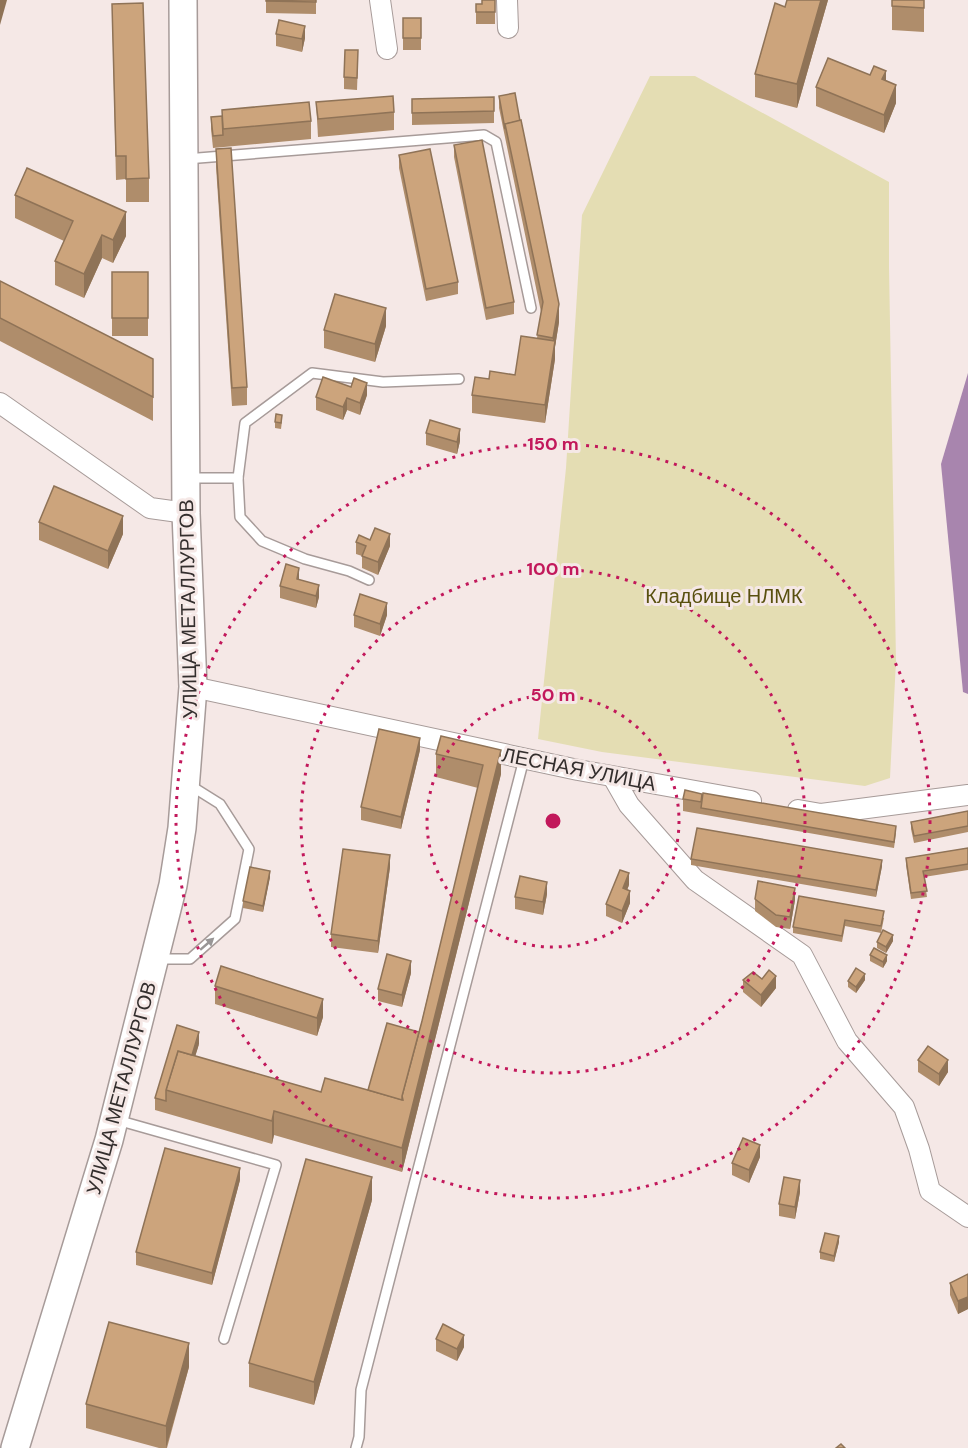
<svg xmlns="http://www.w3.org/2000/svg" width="968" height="1448" viewBox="0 0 968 1448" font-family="'DM Sans',sans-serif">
<rect width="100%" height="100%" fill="#f5e8e6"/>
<!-- green -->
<path fill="#e4ddb3" d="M650 76H695L889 182V267L896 661 890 778 865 786 602 752 538 739 566 468 582 215Z"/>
<!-- water -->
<path fill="#a885ae" d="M968 373V694L963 692 941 464Z"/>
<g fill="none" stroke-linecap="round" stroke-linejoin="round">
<!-- lane casing -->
<g stroke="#a79b99" stroke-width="12">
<g id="lane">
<path d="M186 159 484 135 496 142 531 308"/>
<path d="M189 478H238L245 423 312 373 383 382 459 379"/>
<path d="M238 478 240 517 262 541 305 559 349 571 369 580"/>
<path d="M157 959H190L235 919 249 849 220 804 188 784"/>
<path d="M117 1120 276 1165 224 1339"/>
<path d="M356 1448 359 1437 361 1390 524 759"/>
</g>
</g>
<!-- street casing -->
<g stroke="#a79b99" stroke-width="22">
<g id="street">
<path d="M380 0 387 49"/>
<path d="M507 0 508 28"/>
<path d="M0 403 150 508 186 513"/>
<path d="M193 687 578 770 751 801"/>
<path d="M613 777 629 805 695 880 802 955 847 1041 904 1107 919 1149 930 1191 968 1217"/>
<path d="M798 810 821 814 968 795"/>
</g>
</g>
<!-- secondary casing -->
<g stroke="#a79b99" stroke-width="30">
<path id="secondary" d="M15 1448 109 1140 173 885 182 828 193 687 186 513 183 0"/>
</g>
<!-- lane -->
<use href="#lane" stroke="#fff" stroke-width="9"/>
<!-- street -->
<use href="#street" stroke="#fff" stroke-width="20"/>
<!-- secondary -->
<use href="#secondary" stroke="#fff" stroke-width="27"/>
</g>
<!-- wall -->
<g fill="#af8d6b">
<path d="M266 0H316V14L266 13Z"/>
<path d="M495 0V24H476V4H482Z"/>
<path d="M787 0H828L797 108 755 97V74L785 7Z"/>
<path d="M892 0H924V32L892 30Z"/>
<path d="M112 4 149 178V202H126V179L116 180Z"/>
<rect x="403" y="18" width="18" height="32"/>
<path d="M276 34 305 38 302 52 276 46Z"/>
<path d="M358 62 357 90 344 89V77Z"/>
<path d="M886 81 896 103 884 133 816 106V87Z"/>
<path d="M499 96 559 322 555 347V359L545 423 472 413V395L489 379 515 375 537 338 541 312 499 108Z"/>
<path d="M412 99 494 111V123L412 125Z"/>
<path d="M316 102 394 112V130L318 137Z"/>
<path d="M211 117 311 121V139L213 148 211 129Z"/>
<path d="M454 145 514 302V314L486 320 454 157Z"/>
<path d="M216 149 247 387V405L232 406 216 167Z"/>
<path d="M399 155 458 282V294L426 301 399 168Z"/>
<path d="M15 195 126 236 113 263 102 258 84 298 55 285V261L64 241 15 218Z"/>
<rect x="112" y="272" width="36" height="64"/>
<path d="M0 281 153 359V421L0 341Z"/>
<path d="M386 326 375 362 324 348V330Z"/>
<path d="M367 395 360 415 347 410 343 420 316 410V397Z"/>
<path d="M282 421 281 429 275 428V422Z"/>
<path d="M426 433 460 441 457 454 426 445Z"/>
<path d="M39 522 123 534 108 569 39 540Z"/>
<path d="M370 540 390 546 378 575 362 568V556L356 554V542Z"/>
<path d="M299 580 319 597 316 608 280 598V586Z"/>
<path d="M354 615H387L380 636 354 627Z"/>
<path d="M441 736 501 774 402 1172 274 1135 272 1144 155 1110V1098L199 1044 195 1056 321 1092 368 1090 419 1032 478 788 436 777V754Z"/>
<path d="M420 750 401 829 361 820V807Z"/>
<path d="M683 799 702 801 896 833 894 848 683 811Z"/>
<path d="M968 811V832L914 843 911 829V822Z"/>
<path d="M968 848V870L924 877 927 897 911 899 906 865V858Z"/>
<path d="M691 859 882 866 876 897 691 865Z"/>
<path d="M390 867 378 953 331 947V934Z"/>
<path d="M270 877 263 912 243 908V901Z"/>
<path d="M629 885 627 890 630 903 622 923 606 916V904Z"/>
<path d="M547 894 543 915 515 909V897Z"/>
<path d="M799 896 884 918 881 933 845 926 842 942 793 933V927Z"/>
<path d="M755 899 795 900 790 929 776 927 755 911Z"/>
<path d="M893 941 886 953 877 948V942Z"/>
<path d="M870 955 887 961 883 968 870 961Z"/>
<path d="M411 973 402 1007 378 1001V989Z"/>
<path d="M743 980 776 988 761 1007 743 992Z"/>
<path d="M865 980 856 993 848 987V981Z"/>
<path d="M215 986 323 1017 317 1036 215 1004Z"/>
<path d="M918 1060 948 1072 939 1086 918 1072Z"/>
<path d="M760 1157 749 1183 732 1175V1163Z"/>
<path d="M240 1180 212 1285 136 1265V1252Z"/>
<path d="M800 1192 795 1219 779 1216V1204Z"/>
<path d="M372 1200 314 1405 249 1387V1363Z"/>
<path d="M839 1242 834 1262 820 1259V1252Z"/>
<path d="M968 1274V1309L958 1314 950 1295V1283Z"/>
<path d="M436 1339 464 1347 457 1361 436 1351Z"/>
<path d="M189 1367 167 1448H159L86 1428V1404Z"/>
</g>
<!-- shaded-wall -->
<g fill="#8f7357">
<path d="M0 0H7L0 25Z"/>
<path d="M821 0H828L797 108V84Z"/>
<path d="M305 26V38L302 52V39Z"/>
<path d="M886 71V89L882 79Z"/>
<path d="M896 85V103L884 133V115Z"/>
<path d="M126 212V236L113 263V240Z"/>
<path d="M102 235V258L84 298V274Z"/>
<path d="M559 304V322L555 347V359L545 423V405L553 352V338Z"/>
<path d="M386 308V326L375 362V344Z"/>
<path d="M367 383V395L360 415V403Z"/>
<path d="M347 398V410L343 420V407Z"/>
<path d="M460 429V441L457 454V442Z"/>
<path d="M123 516V534L108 569V551Z"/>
<path d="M390 534V546L378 575V562Z"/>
<path d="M299 568V580L297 591V579Z"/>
<path d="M319 585V597L316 608V596Z"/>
<path d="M387 603V615L380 636V624Z"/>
<path d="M420 738V750L401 829V817Z"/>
<path d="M501 750V774L402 1172V1148Z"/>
<path d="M390 855V867L378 953V941Z"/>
<path d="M882 860V866L876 897V890Z"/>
<path d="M270 871V877L263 912V906Z"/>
<path d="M629 873V885L623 900V888Z"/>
<path d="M547 882V894L543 915V902Z"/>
<path d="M795 888V900L790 929V917Z"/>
<path d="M630 891V903L622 923V911Z"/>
<path d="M893 935V941L886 953V947Z"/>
<path d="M887 955V961L883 968V962Z"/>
<path d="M411 961V973L402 1007V995Z"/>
<path d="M865 974V980L856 993V987Z"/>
<path d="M776 976V988L761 1007V995Z"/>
<path d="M323 999V1017L317 1036V1018Z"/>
<path d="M199 1032V1044L192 1067V1055Z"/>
<path d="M948 1060V1072L939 1086V1074Z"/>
<path d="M274 1111V1135L272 1144V1121Z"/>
<path d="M760 1145V1157L749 1183V1170Z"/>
<path d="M240 1168V1180L212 1285V1273Z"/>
<path d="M372 1177V1200L314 1405V1382Z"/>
<path d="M800 1180V1192L795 1219V1207Z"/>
<path d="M839 1236V1242L834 1262V1256Z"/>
<path d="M968 1297V1309L958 1314V1301Z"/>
<path d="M464 1335V1347L457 1361V1349Z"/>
<path d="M189 1343V1367L166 1448V1426Z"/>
</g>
<!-- building -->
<g fill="#cca47c" stroke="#8f7357" stroke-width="1.5">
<path d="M266 0H316V2L266 1Z"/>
<path d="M482 0H495V12H476V4H482Z"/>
<path d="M787 0H821L797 84 755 74 775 3 785 7Z"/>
<path d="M892 0H924V8L892 6Z"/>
<path d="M143 3 149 178 126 179V156H116L112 4Z"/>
<rect x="403" y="18" width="18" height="20"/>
<path d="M279 20 305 26 302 39 276 34Z"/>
<path d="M345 50H358L357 78 344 77Z"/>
<path d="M828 58 870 75 874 66 886 71 882 79 896 85 884 115 816 87Z"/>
<path d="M515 93 520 121 505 124V129L499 96Z"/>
<path d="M393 96 394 112 318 119 316 102Z"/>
<path d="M494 97V111L412 113V99Z"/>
<path d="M309 102 311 121 223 129 222 110Z"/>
<path d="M222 116 223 135 213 136 211 117Z"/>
<path d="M521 120 559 304 553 338 537 335 543 302 505 124Z"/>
<path d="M482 140 514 302 486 308 454 145Z"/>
<path d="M231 148 247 387 232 388 216 149Z"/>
<path d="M430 149 458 282 426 289 399 155Z"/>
<path d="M27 168 126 212 113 240 102 235 84 274 55 261 73 221 15 195Z"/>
<rect x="112" y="272" width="36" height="46"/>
<path d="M0 281 153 359V397L0 318Z"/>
<path d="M335 294 386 308 375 344 324 330Z"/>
<path d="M521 336 555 341 545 405 472 395 475 377 489 379 490 371 515 375Z"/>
<path d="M323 377 351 387 354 378 367 383 360 403 347 398 343 407 316 397Z"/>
<path d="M276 414 282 415 281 423 275 422Z"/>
<path d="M430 420 460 429 457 442 426 433Z"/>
<path d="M54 486 123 516 108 551 39 522Z"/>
<path d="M375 528 390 534 378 562 362 556 366 546 356 542 359 535 370 540Z"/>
<path d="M286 564 299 568 297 579 319 585 316 596 280 586Z"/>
<path d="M360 594 387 603 380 624 354 615Z"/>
<path d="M379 729 420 738 401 817 361 807Z"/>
<path d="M441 736 501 750 402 1148 274 1111 272 1121 166 1090 178 1051 321 1092 325 1078 403 1100 402 1096 422 1021 483 765 436 754Z"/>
<path d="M685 790 702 794 701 802 683 799Z"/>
<path d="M703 793 896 826 894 842 701 808Z"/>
<path d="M968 811V826L914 836 911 822Z"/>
<path d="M697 828 882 860 876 890 691 859Z"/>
<path d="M968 848V864L923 871 927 891 911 893 906 858Z"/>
<path d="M343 849 390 855 378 941 331 934Z"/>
<path d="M250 867 270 871 263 906 243 901Z"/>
<path d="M620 870 629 873 623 888 630 891 622 911 606 904Z"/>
<path d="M520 876 547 882 543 902 515 897Z"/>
<path d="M758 881 795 888 790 917 776 915 755 899Z"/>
<path d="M799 896 884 911 881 926 845 920 842 936 793 927Z"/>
<path d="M883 930 893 935 886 947 877 942Z"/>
<path d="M874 948 887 955 883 962 870 955Z"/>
<path d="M387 954 411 961 402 995 378 989Z"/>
<path d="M221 966 323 999 317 1018 215 986Z"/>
<path d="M856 968 865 974 856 987 848 981Z"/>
<path d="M769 970 776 976 761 995 743 980 753 972 762 979Z"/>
<path d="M387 1023 419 1032 402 1096V1100L368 1090Z"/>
<path d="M177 1025 199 1032 192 1055 178 1051 166 1090V1101L155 1098Z"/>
<path d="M928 1046 948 1060 939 1074 918 1060Z"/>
<path d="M743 1138 760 1145 749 1170 732 1163Z"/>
<path d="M165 1148 240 1168 212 1273 136 1252Z"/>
<path d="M306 1159 372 1177 314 1382 249 1363Z"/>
<path d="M784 1177 800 1180 795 1207 779 1204Z"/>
<path d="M825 1233 839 1236 834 1256 820 1252Z"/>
<path d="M968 1274V1297L958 1301 950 1283Z"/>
<path d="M109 1322 189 1343 166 1426 86 1404Z"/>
<path d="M443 1324 464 1335 457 1349 436 1339Z"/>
<path d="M841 1444 845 1448H836Z"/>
</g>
<!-- one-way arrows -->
<defs><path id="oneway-solid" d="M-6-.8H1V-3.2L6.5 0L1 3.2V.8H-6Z" transform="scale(1.5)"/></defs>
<use fill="#999696" href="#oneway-solid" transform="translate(207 944) rotate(-41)"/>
<!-- distance rings -->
<g fill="none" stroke="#c2185b" stroke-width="3" stroke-dasharray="3 6">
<circle cx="553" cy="821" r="126"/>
<circle cx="553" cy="821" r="252"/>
<circle cx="553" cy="821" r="377"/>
</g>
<g text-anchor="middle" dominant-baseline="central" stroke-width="6" stroke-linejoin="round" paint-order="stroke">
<!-- park labels -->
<g font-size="20" fill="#59500f" stroke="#f5e8e6">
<text x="724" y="596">Кладбище НЛМК</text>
</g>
<!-- street labels -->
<g font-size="20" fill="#332e2d" stroke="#f5e8e6">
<text transform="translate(188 609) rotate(-91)">УЛИЦА МЕТАЛЛУРГОВ</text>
<text transform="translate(579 769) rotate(11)">ЛЕСНАЯ УЛИЦА</text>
<text transform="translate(121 1088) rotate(-75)">УЛИЦА МЕТАЛЛУРГОВ</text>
</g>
</g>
<circle cx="553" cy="821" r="9" fill="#c2185b" stroke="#f5e8e6" stroke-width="3"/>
<g font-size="18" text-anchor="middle" font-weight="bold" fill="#c2185b" stroke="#f5e8e6" stroke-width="6" stroke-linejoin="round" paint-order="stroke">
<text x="553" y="450">150 m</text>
<text x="553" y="575">100 m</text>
<text x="553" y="701">50 m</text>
</g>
</svg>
